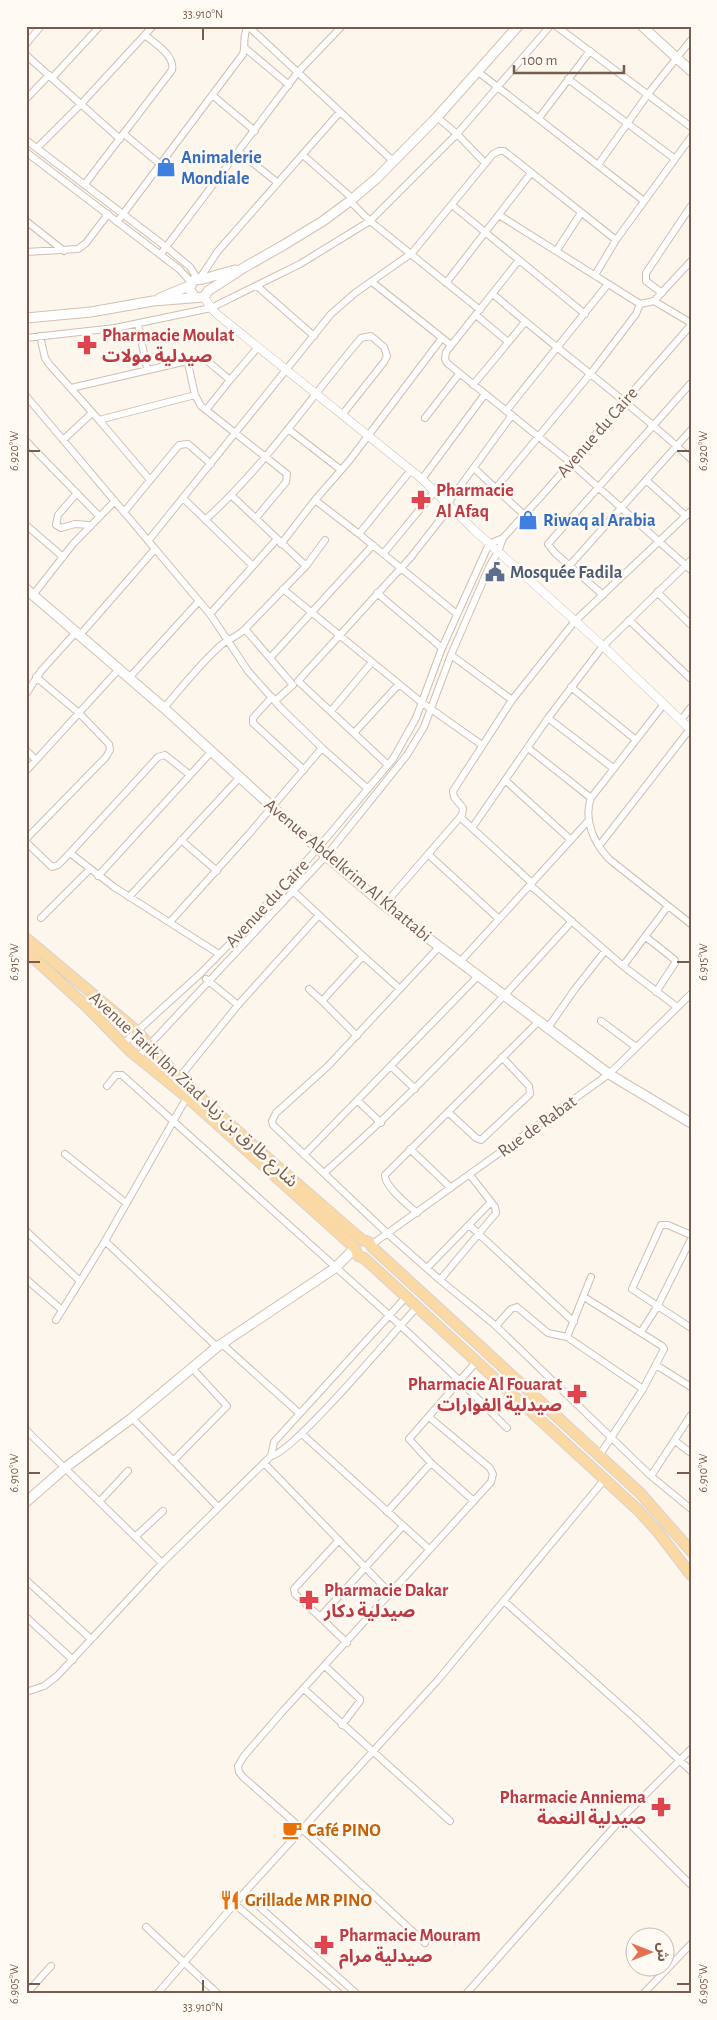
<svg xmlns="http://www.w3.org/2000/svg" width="717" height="2020" viewBox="0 0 717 2020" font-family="'Alegreya Sans','Noto Sans Arabic',sans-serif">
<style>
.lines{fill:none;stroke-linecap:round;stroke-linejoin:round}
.minor-casing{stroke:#d1beb0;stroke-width:8}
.tertiary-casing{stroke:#d1beb0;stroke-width:9}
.secondary-casing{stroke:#d6c0b0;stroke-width:11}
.primary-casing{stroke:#dad1cd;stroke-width:12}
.minor{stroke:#fff;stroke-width:6}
.tertiary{stroke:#fff;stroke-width:8}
.secondary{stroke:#fff;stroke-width:9}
.primary{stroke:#fbd9a5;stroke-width:10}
.ticks{fill:none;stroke:#7a5c4d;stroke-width:2}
.labels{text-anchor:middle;stroke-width:5;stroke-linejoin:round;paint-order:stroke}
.shop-label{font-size:18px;font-weight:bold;fill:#366cbe;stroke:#fffaf3;text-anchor:start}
.health-label{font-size:18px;font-weight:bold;fill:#be3a42;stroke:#fffaf3;text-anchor:start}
.street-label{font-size:18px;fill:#7a5c4d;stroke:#fffaf3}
.service-label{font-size:18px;font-weight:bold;fill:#4e5e75;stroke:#fffaf3;text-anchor:start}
.food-label{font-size:18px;font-weight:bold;fill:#c56008;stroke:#fffaf3;text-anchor:start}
.neatline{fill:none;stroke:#7a5c4d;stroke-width:2}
.ticks-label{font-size:12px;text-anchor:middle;fill:#7a5c4d}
</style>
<rect width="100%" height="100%" fill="#fdf6ec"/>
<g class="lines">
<defs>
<path id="minor" d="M 248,26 L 394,162
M 556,26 L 691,127
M 26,44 L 41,26
M 245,48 L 289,85
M 26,55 L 120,139
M 477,71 L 644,201
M 52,78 L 100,26
M 568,79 L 675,159
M 212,95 L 255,131
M 26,99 L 49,75
M 437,117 L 457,134 L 485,163
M 539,118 L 590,51
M 124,134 L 161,165
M 26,140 L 166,247 L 190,267 L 197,278
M 37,148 L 81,104 L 153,26
M 26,152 L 179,269 L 191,282
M 239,152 L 278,183
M 303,155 L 353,199
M 598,165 L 648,94 L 691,40
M 85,184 L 172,70 C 175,55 155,44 145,35
M 350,201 L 370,221 L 480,310
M 452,205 L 585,314
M 499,215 L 640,304
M 26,221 L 64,251
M 117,222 L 243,54 C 246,44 242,36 248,26
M 557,250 L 581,213
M 26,252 L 78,249 L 86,243 L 108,214
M 160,255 L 298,72 L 342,26
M 519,260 L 446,352 L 445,359 L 447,363 L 571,463 L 691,570
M 595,275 L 616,240 L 691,137
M 200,278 L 218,251 L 339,113
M 372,282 L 451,345
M 446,283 L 531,173
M 257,286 L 314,336
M 662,293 L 646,281 L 646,273 L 691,206
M 493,294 C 558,351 628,400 691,459
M 654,301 L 691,323
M 476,315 L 508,342
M 138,324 L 147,369
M 40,336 L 45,358 L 49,364 L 99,420 L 195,395 L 187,359
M 26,338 L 115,328 L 211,308 L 300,264 L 370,221 L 457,134 L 550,26
M 473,385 L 525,322
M 71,388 L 200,358 L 205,359 L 230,380 L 258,347
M 195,395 L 201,406 L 287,474 L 286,482 L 256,518
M 26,396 L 210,614 L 248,671 L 281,708 L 322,748 L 249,834 L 170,922
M 206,410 L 230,380
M 506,411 L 608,284
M 425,418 L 459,374
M 99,420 L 150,480
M 288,429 L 341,470
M 63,440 L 92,413
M 26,441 L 99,516
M 474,468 L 523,514
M 411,470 L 359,534 L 457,614
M 422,479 L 485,394
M 646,480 L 686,516
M 496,488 L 591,373 L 636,314 L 640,304 L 654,301 L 691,261
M 77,493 L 58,515 L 56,525 L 61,528 L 75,524 L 89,525
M 184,499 L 253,566 L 210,614
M 315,500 L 349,461 L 442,338
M 448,503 L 512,415
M 124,512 L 179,445 L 188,444 L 211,464
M 205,520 C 265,466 309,399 361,338 L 371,336 L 384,347 L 387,356 L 384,362 L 342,415
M 26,525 L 63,557
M 148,541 L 331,314 L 355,293 L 412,253 L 493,154 L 499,151 L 504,151 L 616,240
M 281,544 L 315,500 L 359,534
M 383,554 L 435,491
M 570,565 L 691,430
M 253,566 L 277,539
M 306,566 L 325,540
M 283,589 L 421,702 L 482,745
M 657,592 L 691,625
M 377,593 L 442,648
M 33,595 L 73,544 L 115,501
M 603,595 L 555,553 L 548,544 L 691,383
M 629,620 L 691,679
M 245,629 L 293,685 L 275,701
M 80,635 L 155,549
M 451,655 L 512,700
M 270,658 L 373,545
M 129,678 L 199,601
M 571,687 L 636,740
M 26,694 L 41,671 L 76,632
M 272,697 L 253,718 L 253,723 L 304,770
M 664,704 L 591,798 C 583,820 594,843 609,859 L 691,924
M 164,708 C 182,687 199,665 220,646 C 228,639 237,637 245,629 L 306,566 L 232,496
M 331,711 L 372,662
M 548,718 L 613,768
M 681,720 L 691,707
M 354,733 L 399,684
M 322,748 L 368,789
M 528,748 L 591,798
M 26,750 L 36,760
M 388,765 L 298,681 L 411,557 L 451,506
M 26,771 L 119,669
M 190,775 L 165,755 L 158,757 L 70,853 L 114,887 L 219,954
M 505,780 L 571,840
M 460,817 L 532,883
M 472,828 L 548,718 L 603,646 L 691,560
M 26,839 L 106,757 L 110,750 L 109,744 L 79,713 L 36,677
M 181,840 L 217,871
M 26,842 L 52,867 L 58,865 L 70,853
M 599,846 L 690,729
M 429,855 L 499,919
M 98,876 L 212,751
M 530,885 L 623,966 L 677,1007
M 293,891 L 363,956
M 129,897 L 240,777
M 384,905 L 462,815 L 463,808 L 454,797 L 453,791 L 512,700 L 575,621 L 691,511
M 41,918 L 90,869
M 646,937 L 675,960 L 675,963 L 656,992
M 439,947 L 328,1066 L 276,1113 L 272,1121 L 273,1125 L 388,1234 L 440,1280 L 496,1326 L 651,1476 L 691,1509
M 460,962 L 588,821
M 623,966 L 668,906
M 206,979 L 238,1005
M 309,989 L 322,1001
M 601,1021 L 636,1047
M 547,1029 L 575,989 L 605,951
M 357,1036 L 322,1001 L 363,956 L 400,989
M 123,1044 L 200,974 L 247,926 L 318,848 L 393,759 L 416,718 L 442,648 L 489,544 L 503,538 L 545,492 L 691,325
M 138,1057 L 326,856 L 407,755 L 424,727 L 451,655 L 490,565 L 498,552 L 503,538
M 391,1066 L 415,1089
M 179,1078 L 238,1005 L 319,915
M 107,1086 L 116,1075 L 122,1075 L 400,1325 L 460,1381 L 507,1428
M 187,1097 L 105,1241 L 217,1347
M 358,1101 L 381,1123
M 448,1112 L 476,1138 L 481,1140 L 530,1094 L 529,1086 L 502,1057
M 410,1149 L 451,1188
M 65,1154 L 126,1203
M 304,1155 L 478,976
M 324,1173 C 413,1095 493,1009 572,921
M 417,1213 C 408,1205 384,1186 385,1175 L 538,1022
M 469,1225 L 574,1322
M 26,1231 L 80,1281
M 691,1235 L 668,1225 L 661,1225 L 632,1289 L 691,1328
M 371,1245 L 609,1074 L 691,994
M 427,1268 L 491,1202
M 591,1277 L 567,1337 L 643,1389
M 26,1279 L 62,1310
M 440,1280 L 496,1213 L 495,1207 L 470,1175
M 584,1297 L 662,1346 L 664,1349 L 643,1389 L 599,1456
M 56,1320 L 105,1241
M 496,1326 L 511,1309 L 517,1307 L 548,1333 L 567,1337
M 641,1332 L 657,1307 L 691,1239
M 221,1343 L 299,1413
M 656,1365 L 691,1387
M 132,1418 L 218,1507
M 26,1430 L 162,1563
M 302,1434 L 429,1549
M 675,1441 L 691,1453
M 271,1456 L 274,1442 L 406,1297
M 173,1461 L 227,1406 L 192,1368
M 264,1463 L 390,1593
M 651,1476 L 691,1415
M 100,1501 L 128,1471
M 474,1501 L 431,1463 L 409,1439 L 477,1361
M 387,1512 L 431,1463
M 135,1537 L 163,1511
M 26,1580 L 91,1639
M 504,1601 L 635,1718 L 691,1771
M 26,1617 L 73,1660
M 320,1617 L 295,1594 L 294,1589 L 339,1540
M 347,1643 L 320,1617 L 403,1526
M 325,1666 L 360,1699 L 360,1701 L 342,1725
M 304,1689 L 450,1821
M 26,1692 L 44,1686 L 57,1676 L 162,1563 L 271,1456 C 293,1453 395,1331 417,1307
M 623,1817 L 691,1885
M 236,1905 L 340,1994
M 146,1927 L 218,1994
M 425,1943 L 302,1829 L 243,1777 L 239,1772 L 238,1766 L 244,1756 L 283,1711 L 491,1482 L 493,1474 L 490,1468 L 429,1417
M 26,1994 L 51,1966
M 157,1994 L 244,1893
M 357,1994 L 244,1893 L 437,1681 L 605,1479
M 466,1994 L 623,1817 L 691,1749
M 643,1994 L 691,1944"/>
<path id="tertiary" d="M 204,297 L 211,308 L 218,315 L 422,479 L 473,529 L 603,646 L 691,730"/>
<path id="secondary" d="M 642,26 L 691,71
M 195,297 L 189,289 L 194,280 L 203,279 L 235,270
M 160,298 L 189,286
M 26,318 L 91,312 L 153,301 L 204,297 L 208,291 L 245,267 L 282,246 L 323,221 L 350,201 L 377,178 L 437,117 L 518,26
M 26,589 L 164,708 L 326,856 L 384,905 L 609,1074 L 691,1123
M 26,1502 L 66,1467 L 132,1418 L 217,1347 L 335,1268 L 354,1249"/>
<path id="primary" d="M 26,938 L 137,1031 L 179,1078 L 271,1161 L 362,1240 L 369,1242 L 372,1247 L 640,1493 L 691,1551
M 26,951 L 85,1005 L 130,1051 L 187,1097 L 355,1248
M 355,1248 L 358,1256 L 364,1258 L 638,1510 L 658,1532 L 691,1575"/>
</defs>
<!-- minor casing -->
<use href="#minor" class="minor-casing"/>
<!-- tertiary casing -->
<use href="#tertiary" class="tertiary-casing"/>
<!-- secondary casing -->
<use href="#secondary" class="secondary-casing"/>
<!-- primary casing -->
<use href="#primary" class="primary-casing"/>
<!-- minor -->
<use href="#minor" class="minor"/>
<!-- tertiary -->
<use href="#tertiary" class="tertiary"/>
<!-- secondary -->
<use href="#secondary" class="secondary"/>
<!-- primary -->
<use href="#primary" class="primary"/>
</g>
<!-- ticks -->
<path class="ticks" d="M 203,28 L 203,40M 28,451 L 40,451M 677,451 L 690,451M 28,962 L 40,962M 677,962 L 690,962M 28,1473 L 40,1473M 677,1473 L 690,1473M 203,1980 L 203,1992M 28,1984 L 40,1984M 677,1984 L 690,1984"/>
<!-- icons -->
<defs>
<symbol id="shop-bare" viewBox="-9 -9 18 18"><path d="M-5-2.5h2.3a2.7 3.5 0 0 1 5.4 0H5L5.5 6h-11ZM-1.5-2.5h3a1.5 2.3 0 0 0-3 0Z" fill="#3f7fe0" stroke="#fffaf3" stroke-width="2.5" paint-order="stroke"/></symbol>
<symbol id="pharmacy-bare" viewBox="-9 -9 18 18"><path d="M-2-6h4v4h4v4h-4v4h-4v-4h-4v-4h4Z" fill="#e0444e" stroke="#fffaf3" stroke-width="2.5" paint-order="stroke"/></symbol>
<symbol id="civic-bare" viewBox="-9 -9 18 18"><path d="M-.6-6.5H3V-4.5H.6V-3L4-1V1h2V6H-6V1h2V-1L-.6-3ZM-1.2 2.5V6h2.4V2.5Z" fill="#5c6f8a" stroke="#fffaf3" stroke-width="2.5" paint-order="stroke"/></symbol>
<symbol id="cafe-bare" viewBox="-9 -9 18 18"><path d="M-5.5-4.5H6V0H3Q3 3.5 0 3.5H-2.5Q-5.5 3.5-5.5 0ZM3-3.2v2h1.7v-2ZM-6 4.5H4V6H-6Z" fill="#e8710a" stroke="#fffaf3" stroke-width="2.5" paint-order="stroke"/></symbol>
<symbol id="restaurant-bare" viewBox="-9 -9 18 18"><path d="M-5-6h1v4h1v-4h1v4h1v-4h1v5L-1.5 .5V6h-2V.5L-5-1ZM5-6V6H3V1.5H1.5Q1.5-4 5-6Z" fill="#e8710a" stroke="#fffaf3" stroke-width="2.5" paint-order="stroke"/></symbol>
</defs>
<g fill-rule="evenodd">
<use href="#shop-bare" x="152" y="153" width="28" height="28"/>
<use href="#pharmacy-bare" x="73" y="331" width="28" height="28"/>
<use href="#pharmacy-bare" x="407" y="486" width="28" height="28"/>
<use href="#shop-bare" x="514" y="506" width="28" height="28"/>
<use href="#civic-bare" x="481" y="558" width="28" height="28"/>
<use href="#pharmacy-bare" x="563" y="1380" width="28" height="28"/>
<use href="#pharmacy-bare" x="295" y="1586" width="28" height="28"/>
<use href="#pharmacy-bare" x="647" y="1793" width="28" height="28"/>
<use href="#cafe-bare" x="278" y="1816" width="28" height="28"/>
<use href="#restaurant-bare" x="216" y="1886" width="28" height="28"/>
<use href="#pharmacy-bare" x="310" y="1931" width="28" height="28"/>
</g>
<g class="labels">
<!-- shop labels -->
<g class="shop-label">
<text x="181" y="163">Animalerie<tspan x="181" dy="21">Mondiale</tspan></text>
<text x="543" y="526">Riwaq al Arabia</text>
</g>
<!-- health labels -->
<g class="health-label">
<text x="102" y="341">Pharmacie Moulat<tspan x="102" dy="21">صيدلية مولات</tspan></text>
<text x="436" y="496">Pharmacie<tspan x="436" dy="21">Al Afaq</tspan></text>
<text x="562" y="1390" text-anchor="end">Pharmacie Al Fouarat<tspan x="562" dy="21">صيدلية الفوارات</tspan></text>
<text x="324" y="1596">Pharmacie Dakar<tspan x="324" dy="21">صيدلية دكار</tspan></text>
<text x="646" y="1803" text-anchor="end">Pharmacie Anniema<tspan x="646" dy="21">صيدلية النعمة</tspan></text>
<text x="339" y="1941">Pharmacie Mouram<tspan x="339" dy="21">صيدلية مرام</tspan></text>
</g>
<!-- street labels -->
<g class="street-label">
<text transform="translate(597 432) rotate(-49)" y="6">Avenue du Caire</text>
<text transform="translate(348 870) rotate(40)" y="6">Avenue Abdelkrim Al Khattabi</text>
<text transform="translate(267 903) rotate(-47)" y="6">Avenue du Caire</text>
<text transform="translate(194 1089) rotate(43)" y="6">Avenue Tarik Ibn Ziad شارع طارق بن زياد</text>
<text transform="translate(537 1126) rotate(-36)" y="6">Rue de Rabat</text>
</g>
<!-- service labels -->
<g class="service-label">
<text x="510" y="578">Mosquée Fadila</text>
</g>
<!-- food labels -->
<g class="food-label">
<text x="307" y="1836">Café PINO</text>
<text x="245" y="1906">Grillade MR PINO</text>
</g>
</g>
<!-- border -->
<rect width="717" height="2020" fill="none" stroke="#fffaf3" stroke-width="55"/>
<!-- north arrow -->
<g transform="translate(650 1952) rotate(90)"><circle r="24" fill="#fffaf3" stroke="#cabbb1"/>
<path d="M0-4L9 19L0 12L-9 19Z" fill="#e76f51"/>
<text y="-8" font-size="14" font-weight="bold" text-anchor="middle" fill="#7a5c4d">ش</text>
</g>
<!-- scale -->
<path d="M514 65v8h110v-8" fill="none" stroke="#7a5c4d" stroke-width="2.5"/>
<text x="522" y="65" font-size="15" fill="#7a5c4d" stroke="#fffaf3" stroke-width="4" paint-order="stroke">100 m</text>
<rect x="28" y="28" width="662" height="1964" class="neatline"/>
<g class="ticks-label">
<text x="203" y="18">33.910°N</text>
<text transform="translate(14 451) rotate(-90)" y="4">6.920°W</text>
<text transform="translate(703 451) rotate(-90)" y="4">6.920°W</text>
<text transform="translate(703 962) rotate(-90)" y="4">6.915°W</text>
<text transform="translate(14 962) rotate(-90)" y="4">6.915°W</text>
<text transform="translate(703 1473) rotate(-90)" y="4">6.910°W</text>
<text transform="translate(14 1473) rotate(-90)" y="4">6.910°W</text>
<text transform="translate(14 1984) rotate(-90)" y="4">6.905°W</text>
<text transform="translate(703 1984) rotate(-90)" y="4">6.905°W</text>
<text x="203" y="2011">33.910°N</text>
</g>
</svg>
